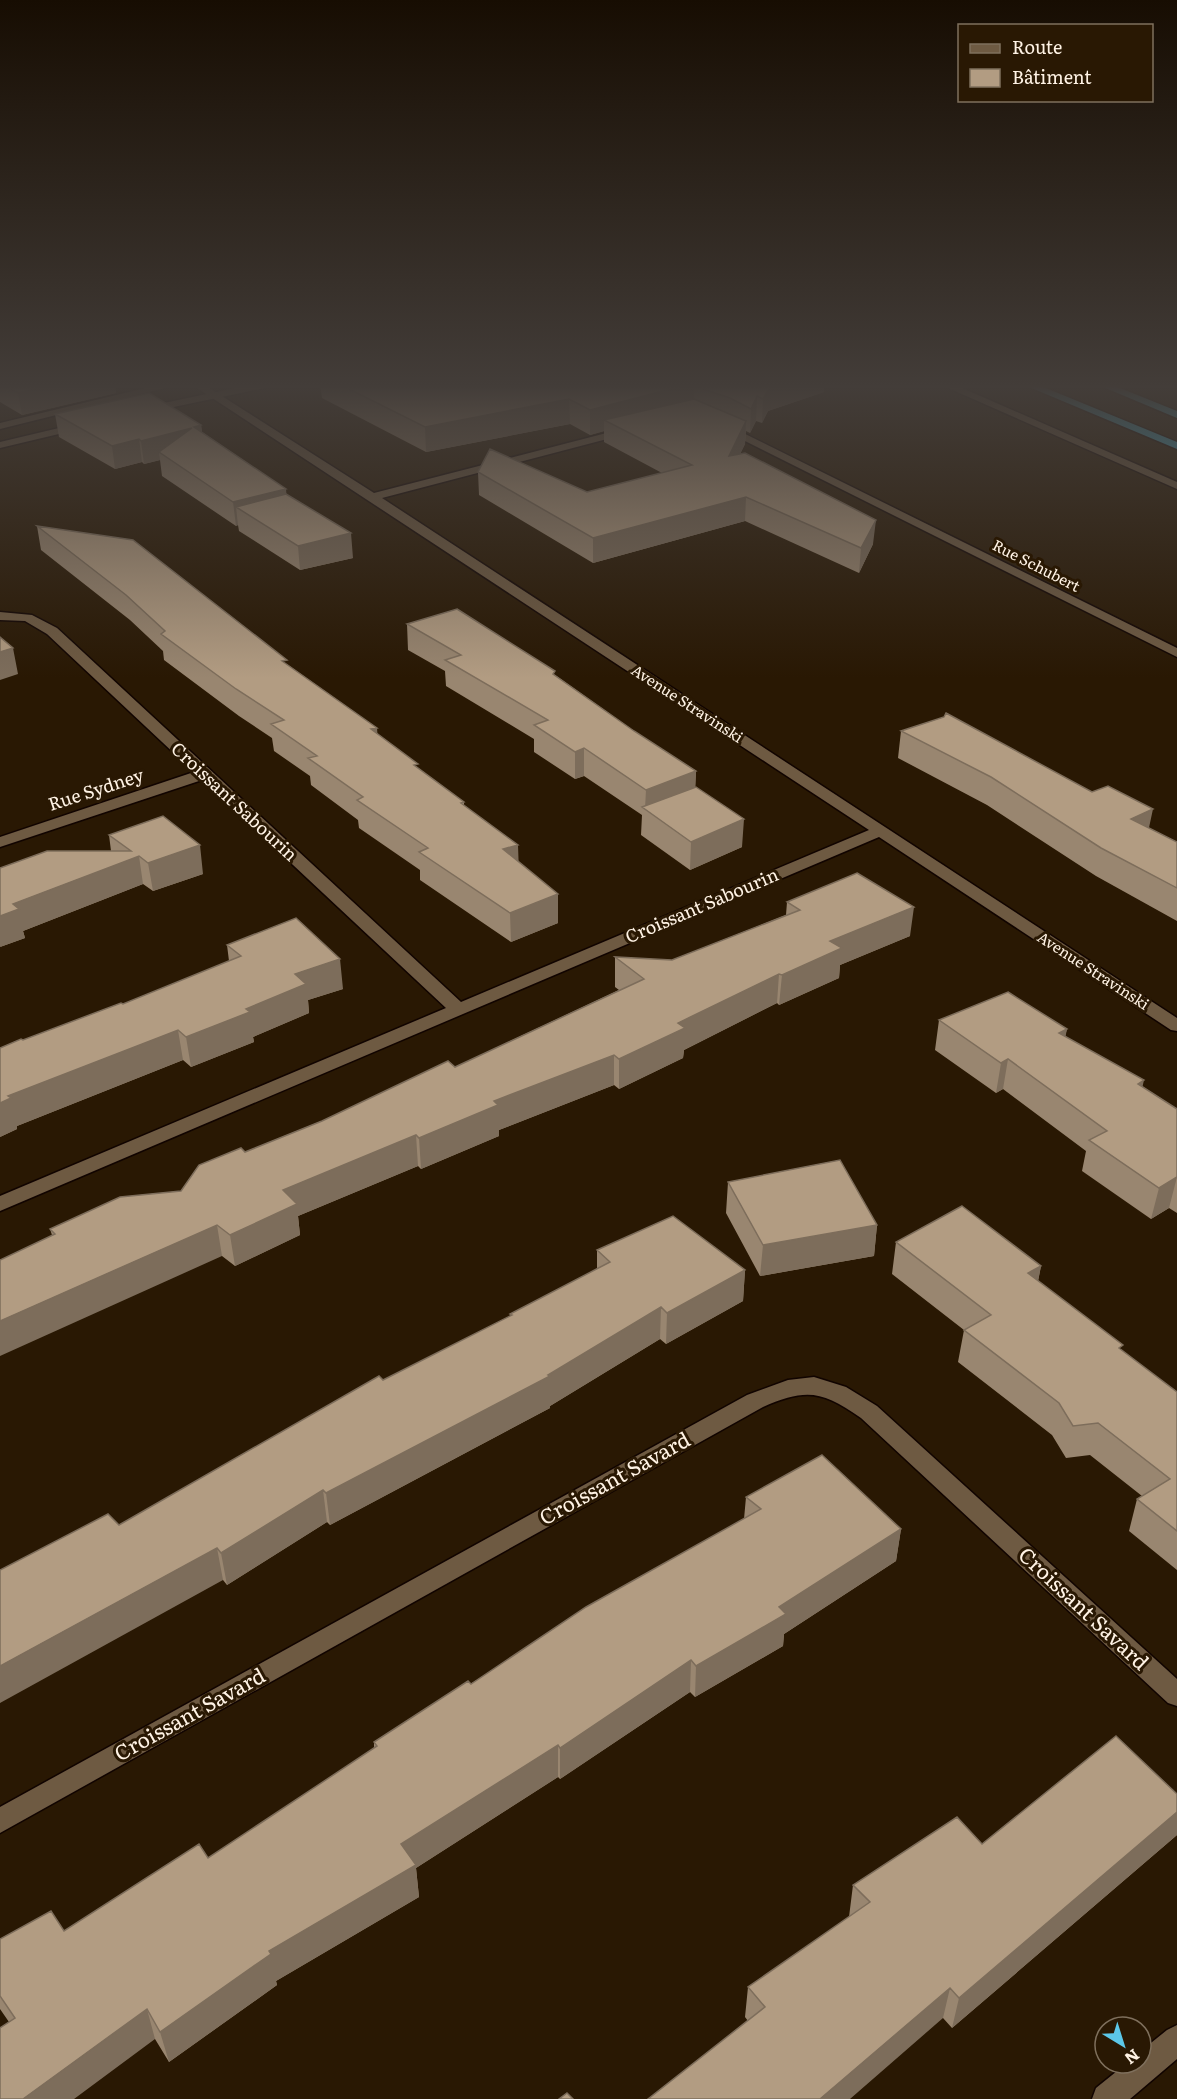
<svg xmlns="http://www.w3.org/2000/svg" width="1177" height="2099" viewBox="0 0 1177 2099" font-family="Literata,serif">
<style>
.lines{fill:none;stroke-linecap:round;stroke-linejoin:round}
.minor-casing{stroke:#110400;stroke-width:3}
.tertiary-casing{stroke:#110400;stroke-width:3}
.secondary-casing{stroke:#110400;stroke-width:3}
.motorway-casing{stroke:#110400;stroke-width:3}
.minor{fill:#6e5a42;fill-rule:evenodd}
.tertiary{fill:#6e5a42;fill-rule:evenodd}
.secondary{fill:#6e5a42;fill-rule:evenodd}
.motorway{fill:#40b6d9;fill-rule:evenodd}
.wall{fill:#998670}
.shaded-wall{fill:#7d6d5b}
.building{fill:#b29c82;stroke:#7d6d5b;stroke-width:1.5}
.labels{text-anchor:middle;stroke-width:6;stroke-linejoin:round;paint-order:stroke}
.far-street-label{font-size:15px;fill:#fff3e5;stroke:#291803}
.street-label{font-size:18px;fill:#fff3e5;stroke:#291803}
.near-street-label{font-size:21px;fill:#fff3e5;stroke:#291803}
</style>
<rect width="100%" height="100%" fill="#291803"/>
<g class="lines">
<defs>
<path id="minor" d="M 191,384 L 203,384 L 374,493 L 622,429 L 630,429 L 630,433 L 382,498 L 1177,1018 L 1177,1031 L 1171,1030 L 879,837 L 0,1211 L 0,1196 L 446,1008 L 202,780 L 0,847 L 0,837 L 194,772 L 47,634 L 25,621 L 0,620 L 0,612 L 32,615 L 57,628 L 461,1002 L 869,830 Z
M 725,424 L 1177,648 L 1177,657 L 721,429 L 720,427 Z
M 814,1377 L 846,1387 L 877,1406 L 1177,1679 L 1177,1706 L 1168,1703 L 861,1418 C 822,1391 807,1388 763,1407 L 0,1833 L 0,1807 L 747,1395 L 788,1380 Z
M 1177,2025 L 1177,2059 L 1130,2099 L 1092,2099 L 1096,2088 L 1127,2063 L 1141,2063 L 1141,2051 L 1167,2030 Z"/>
<path id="tertiary" d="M 162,384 L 181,384 L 0,429 L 0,423 Z
M 254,384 L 274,384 L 269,387 L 145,413 L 140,410 L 145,407 Z
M 80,423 L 84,424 L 84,428 L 0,448 L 0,442 Z"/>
<path id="secondary" d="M 939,384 L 953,384 L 1177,482 L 1177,489 Z"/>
<path id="motorway" d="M 1022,384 L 1036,384 L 1177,442 L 1177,449 Z
M 1096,384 L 1110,384 L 1177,411 L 1177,418 Z"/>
</defs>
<!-- minor casing -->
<use href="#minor" class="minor-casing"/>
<!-- tertiary casing -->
<use href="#tertiary" class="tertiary-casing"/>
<!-- secondary casing -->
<use href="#secondary" class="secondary-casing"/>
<!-- motorway casing -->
<use href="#motorway" class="motorway-casing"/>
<!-- minor -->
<use href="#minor" class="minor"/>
<!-- tertiary -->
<use href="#tertiary" class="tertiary"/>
<!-- secondary -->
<use href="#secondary" class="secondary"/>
<!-- motorway -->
<use href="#motorway" class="motorway"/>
</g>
<!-- wall -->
<path class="wall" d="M 0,384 L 115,384 L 116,393 L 22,415 L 0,402 Z
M 320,384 L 824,384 L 824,392 L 768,411 L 762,423 L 756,421 L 750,433 L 746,431 L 745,444 L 740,454 L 873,544 L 859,573 L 745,521 L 593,563 L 479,495 L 478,472 L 587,492 L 662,473 L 604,442 L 604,431 L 590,435 L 570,424 L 426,452 L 322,398 Z
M 55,414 L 201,425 L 202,432 L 286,489 L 286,495 L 353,558 L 300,570 L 239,531 L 238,525 L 236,526 L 162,476 L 160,460 L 144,464 L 142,462 L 115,469 L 59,437 Z
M 37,526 L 288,665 L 377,728 L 377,734 L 418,768 L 464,802 L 464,805 L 518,862 L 558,894 L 558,923 L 511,942 L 420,880 L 420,870 L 359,828 L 358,820 L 311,785 L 310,776 L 274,751 L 272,738 L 239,716 L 164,660 L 163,651 L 130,620 L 41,550 Z
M 407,624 L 555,675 L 634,731 L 696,771 L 695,788 L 742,847 L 690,870 L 641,835 L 642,815 L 584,776 L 575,779 L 534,752 L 534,739 L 446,686 L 445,671 L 408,650 Z
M 901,731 L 1149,828 L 1177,842 L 1177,921 L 1096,876 L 987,805 L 898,758 Z
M 109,835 L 203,874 L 153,891 L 143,884 L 23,931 L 25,938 L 0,947 L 111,851 Z
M 787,902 L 910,936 L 840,965 L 839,978 L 779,1005 L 777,1003 L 684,1050 L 683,1058 L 619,1089 L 614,1085 L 499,1130 L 499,1136 L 421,1169 L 418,1166 L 298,1216 L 300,1235 L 235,1266 L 222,1256 L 52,1235 L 50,1229 L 181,1191 L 245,1152 L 455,1067 L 619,990 L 615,987 L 615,957 L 672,960 L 786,915 Z
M 227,945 L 343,989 L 308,1000 L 309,1013 L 253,1037 L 254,1042 L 191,1067 L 183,1060 L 17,1126 L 17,1129 L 0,1137 L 23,1040 L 123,1004 L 229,961 Z
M 939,1020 L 1067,1029 L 1065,1036 L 1177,1109 L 1177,1213 L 1169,1208 L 1151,1219 L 1082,1171 L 1086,1151 L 1003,1089 L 996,1093 L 935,1050 Z
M 728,1182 L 877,1225 L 874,1256 L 760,1276 L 726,1213 Z
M 896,1242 L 1041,1266 L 1038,1281 L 1122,1351 L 1177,1392 L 1177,1570 L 1129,1531 L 1137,1499 L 1142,1496 L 1090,1455 L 1066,1458 L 1052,1435 L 958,1362 L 964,1330 L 892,1274 Z
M 597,1250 L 745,1270 L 743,1301 L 666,1344 L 660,1339 L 550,1406 L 550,1408 L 330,1525 L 327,1522 L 227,1585 L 223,1580 L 119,1525 L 383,1380 L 511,1316 L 510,1314 L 597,1269 Z
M 746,1497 L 901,1529 L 896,1561 L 784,1634 L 783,1646 L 695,1697 L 690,1692 L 560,1779 L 558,1777 L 416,1868 L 419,1897 L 276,1981 L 277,1985 L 169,2062 L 155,2039 L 9,2022 L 0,2009 L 0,1939 L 64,1931 L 208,1858 L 374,1748 L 374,1742 L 744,1519 Z
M 1177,1794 L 1177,1835 L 952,2028 L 943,2018 L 748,2021 L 745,2017 L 748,1987 L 849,1917 L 853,1885 L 982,1844 Z"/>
<!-- shaded-wall -->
<path class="shaded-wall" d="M 57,384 L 115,384 L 116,393 L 22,415 L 18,393 Z
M 778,384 L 824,384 L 824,392 L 768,411 L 762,423 L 763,399 L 770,387 Z
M 694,386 L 694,411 L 604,420 L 604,431 L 590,435 L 590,410 L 663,391 Z
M 757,396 L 756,421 L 750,433 L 751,409 Z
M 569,399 L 570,424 L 426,452 L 425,427 Z
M 746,421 L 745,444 L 728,479 L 729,456 Z
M 201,425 L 204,447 L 194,427 Z
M 192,428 L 159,452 L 160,460 L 144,464 L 141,441 Z
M 139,439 L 142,462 L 115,469 L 112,446 Z
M 286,489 L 288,513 L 236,507 L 238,525 L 236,526 L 233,502 Z
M 746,497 L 745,521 L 593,563 L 593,538 Z
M 876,520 L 873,544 L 859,573 L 861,548 Z
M 351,533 L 353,558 L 300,570 L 298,546 Z
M 13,648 L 18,674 L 0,680 L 0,652 Z
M 377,728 L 379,755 L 371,729 Z
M 584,748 L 584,776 L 575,779 L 575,752 Z
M 696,771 L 695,798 L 645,809 L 646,790 Z
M 1153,809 L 1147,837 L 1131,819 Z
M 744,819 L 742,847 L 690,870 L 691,842 Z
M 200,845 L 203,874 L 153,891 L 148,863 Z
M 518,845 L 519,873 L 503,849 Z
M 139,856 L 143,884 L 23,931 L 25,938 L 0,947 L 0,916 L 13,904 Z
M 558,894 L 558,923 L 511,942 L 510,913 Z
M 914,907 L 910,936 L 840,965 L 839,978 L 779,1005 L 782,975 L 830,941 Z
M 340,959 L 343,989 L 308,1000 L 309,1013 L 253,1037 L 254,1042 L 191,1067 L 186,1037 L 295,974 Z
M 779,974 L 777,1003 L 684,1050 L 683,1058 L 619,1089 L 619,1059 L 678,1023 Z
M 1067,1029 L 1061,1059 L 1059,1033 Z
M 178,1030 L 183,1060 L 17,1126 L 17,1129 L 0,1137 L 0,1103 L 8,1096 Z
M 614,1055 L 614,1085 L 499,1130 L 499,1136 L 421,1169 L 419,1138 L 494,1101 Z
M 1008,1059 L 1003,1089 L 996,1093 L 1001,1063 Z
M 1144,1080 L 1137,1111 L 1138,1084 Z
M 416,1135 L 418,1166 L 298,1216 L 300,1235 L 235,1266 L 230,1235 L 283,1190 Z
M 1177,1177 L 1169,1208 L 1151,1219 L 1159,1188 Z
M 217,1225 L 222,1256 L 0,1356 L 0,1321 Z
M 877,1225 L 874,1256 L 760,1276 L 763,1245 Z
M 1041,1266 L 1035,1297 L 1028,1273 Z
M 745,1270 L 743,1301 L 666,1344 L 667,1313 Z
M 661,1307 L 660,1339 L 550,1406 L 550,1408 L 330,1525 L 326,1493 L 548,1375 Z
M 323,1490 L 327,1522 L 227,1585 L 221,1553 Z
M 901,1529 L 896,1561 L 784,1634 L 783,1646 L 695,1697 L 696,1666 L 779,1607 Z
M 217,1548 L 223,1580 L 0,1703 L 0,1666 Z
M 691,1660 L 690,1692 L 560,1779 L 560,1748 Z
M 558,1745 L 558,1777 L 416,1868 L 419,1897 L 276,1981 L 277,1985 L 169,2062 L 160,2032 L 269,1951 L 401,1844 Z
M 1177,1812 L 1177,1835 L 952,2028 L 959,1998 Z
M 950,1988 L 943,2018 L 850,2099 L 820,2099 Z
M 147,2009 L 155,2039 L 74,2099 L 23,2099 Z"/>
<!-- building -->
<path class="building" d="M 2,384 L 57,384 L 18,393 Z
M 339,384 L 778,384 L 770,387 L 763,399 L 757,396 L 751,409 L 730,398 L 694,386 L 663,391 L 590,410 L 569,399 L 425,427 Z
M 149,393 L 201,425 L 194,427 L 286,489 L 233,502 L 159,452 L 192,428 L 141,441 L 139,439 L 112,446 L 55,414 Z
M 694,399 L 746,421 L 729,456 L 745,453 L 876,520 L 861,548 L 746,497 L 593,538 L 478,472 L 490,449 L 587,492 L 692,465 L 604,420 Z
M 286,494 L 351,533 L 298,546 L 236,507 Z
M 37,526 L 133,540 L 287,660 L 282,661 L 377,728 L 371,729 L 418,764 L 414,765 L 464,802 L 461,803 L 518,845 L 503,849 L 558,894 L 510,913 L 419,852 L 428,848 L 357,800 L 363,797 L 308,758 L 317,756 L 271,724 L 284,720 L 236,689 L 161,634 L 165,631 L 126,595 Z
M 457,609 L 555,671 L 553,674 L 634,731 L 696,771 L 646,790 L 584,748 L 575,752 L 534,725 L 548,720 L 445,660 L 461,655 L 407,624 Z
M 0,637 L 13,648 L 0,652 Z
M 946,713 L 1092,792 L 1108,786 L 1153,809 L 1131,819 L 1177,842 L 1177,888 L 1101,848 L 991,777 L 901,731 L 944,717 Z
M 696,787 L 744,819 L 691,842 L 642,807 Z
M 163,816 L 200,845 L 148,863 L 139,856 L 13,904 L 19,909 L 0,916 L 0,868 L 47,851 L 131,851 L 109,835 Z
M 857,873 L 914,907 L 830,941 L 842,948 L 782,975 L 779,974 L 678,1023 L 685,1028 L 619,1059 L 614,1055 L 494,1101 L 498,1105 L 419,1138 L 416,1135 L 283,1190 L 297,1204 L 230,1235 L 217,1225 L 0,1321 L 0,1260 L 55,1234 L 50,1229 L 120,1197 L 181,1191 L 199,1165 L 241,1148 L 245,1152 L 322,1121 L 448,1061 L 455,1067 L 644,979 L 615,957 L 672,960 L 800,910 L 787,902 Z
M 296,918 L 340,959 L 295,974 L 306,984 L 246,1009 L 250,1012 L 186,1037 L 178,1030 L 8,1096 L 11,1098 L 0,1103 L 0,1048 L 21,1039 L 23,1040 L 121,1003 L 123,1004 L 241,956 L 227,945 Z
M 1008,992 L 1067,1029 L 1059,1033 L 1144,1080 L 1138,1084 L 1177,1109 L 1177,1177 L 1159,1188 L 1089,1140 L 1107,1131 L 1008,1059 L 1001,1063 L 939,1020 Z
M 840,1160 L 877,1225 L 763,1245 L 728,1182 Z
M 962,1206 L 1041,1266 L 1028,1273 L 1123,1345 L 1119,1348 L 1177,1392 L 1177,1531 L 1137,1499 L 1170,1479 L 1098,1423 L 1073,1426 L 1059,1403 L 964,1330 L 991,1315 L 896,1242 Z
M 673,1216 L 745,1270 L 667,1313 L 661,1307 L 548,1375 L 550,1376 L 326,1493 L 323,1490 L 221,1553 L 217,1548 L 0,1666 L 0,1570 L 108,1514 L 119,1525 L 379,1376 L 383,1380 L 512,1315 L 510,1314 L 610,1262 L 597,1250 Z
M 822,1455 L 901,1529 L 779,1607 L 786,1614 L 696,1666 L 691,1660 L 560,1748 L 558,1745 L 401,1844 L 416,1865 L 269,1951 L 271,1954 L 160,2032 L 147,2009 L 23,2099 L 0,2099 L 0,2028 L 15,2018 L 0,1996 L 0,1939 L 51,1911 L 64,1931 L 199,1844 L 208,1858 L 377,1746 L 374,1742 L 468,1681 L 471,1684 L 586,1607 L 761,1509 L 746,1497 Z
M 1116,1736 L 1177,1794 L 1177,1812 L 959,1998 L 950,1988 L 820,2099 L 648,2099 L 765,2007 L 748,1987 L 870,1902 L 853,1885 L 957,1817 L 982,1844 Z
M 567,2093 L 573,2099 L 559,2099 Z"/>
<!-- sky -->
<linearGradient id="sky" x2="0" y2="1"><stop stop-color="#170d02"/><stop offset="0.57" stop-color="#433d39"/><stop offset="1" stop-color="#433d39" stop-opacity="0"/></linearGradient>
<rect width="1177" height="678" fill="url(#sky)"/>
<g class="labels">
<!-- far-street labels -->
<g class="far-street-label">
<text transform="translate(1036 566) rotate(27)" y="5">Rue Schubert</text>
<text transform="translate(687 704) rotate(33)" y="5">Avenue Stravinski</text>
<text transform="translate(1093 971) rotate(33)" y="5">Avenue Stravinski</text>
</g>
<!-- street labels -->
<g class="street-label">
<text transform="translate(96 790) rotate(-18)" y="6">Rue Sydney</text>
<text transform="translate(234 802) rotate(43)" y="6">Croissant Sabourin</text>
<text transform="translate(702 906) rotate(-23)" y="6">Croissant Sabourin</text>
</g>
<!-- near-street labels -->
<g class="near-street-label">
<text transform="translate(615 1479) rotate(-29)" y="7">Croissant Savard</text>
<text transform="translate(1083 1609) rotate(43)" y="7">Croissant Savard</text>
<text transform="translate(190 1715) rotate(-29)" y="7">Croissant Savard</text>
</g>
</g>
<!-- legend -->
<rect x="958" y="24" width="195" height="78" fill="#291803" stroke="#7f705d" stroke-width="1.5"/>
<rect x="970" y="44" width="30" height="9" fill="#6e5a42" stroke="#7f705d" stroke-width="1.5"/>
<text x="1012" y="54" font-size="18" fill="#fff3e5">Route</text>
<rect x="970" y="69" width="30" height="18" fill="#b29c82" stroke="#7f705d" stroke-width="1.5"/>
<text x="1012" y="84" font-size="18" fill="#fff3e5">Bâtiment</text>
<!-- north arrow -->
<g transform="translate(1123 2045) rotate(142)"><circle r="28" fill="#291803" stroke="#7f705d" stroke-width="1.5"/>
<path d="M0-4.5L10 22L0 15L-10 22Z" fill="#5cc7e8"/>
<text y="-9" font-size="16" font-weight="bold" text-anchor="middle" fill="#fff3e5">N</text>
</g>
</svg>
